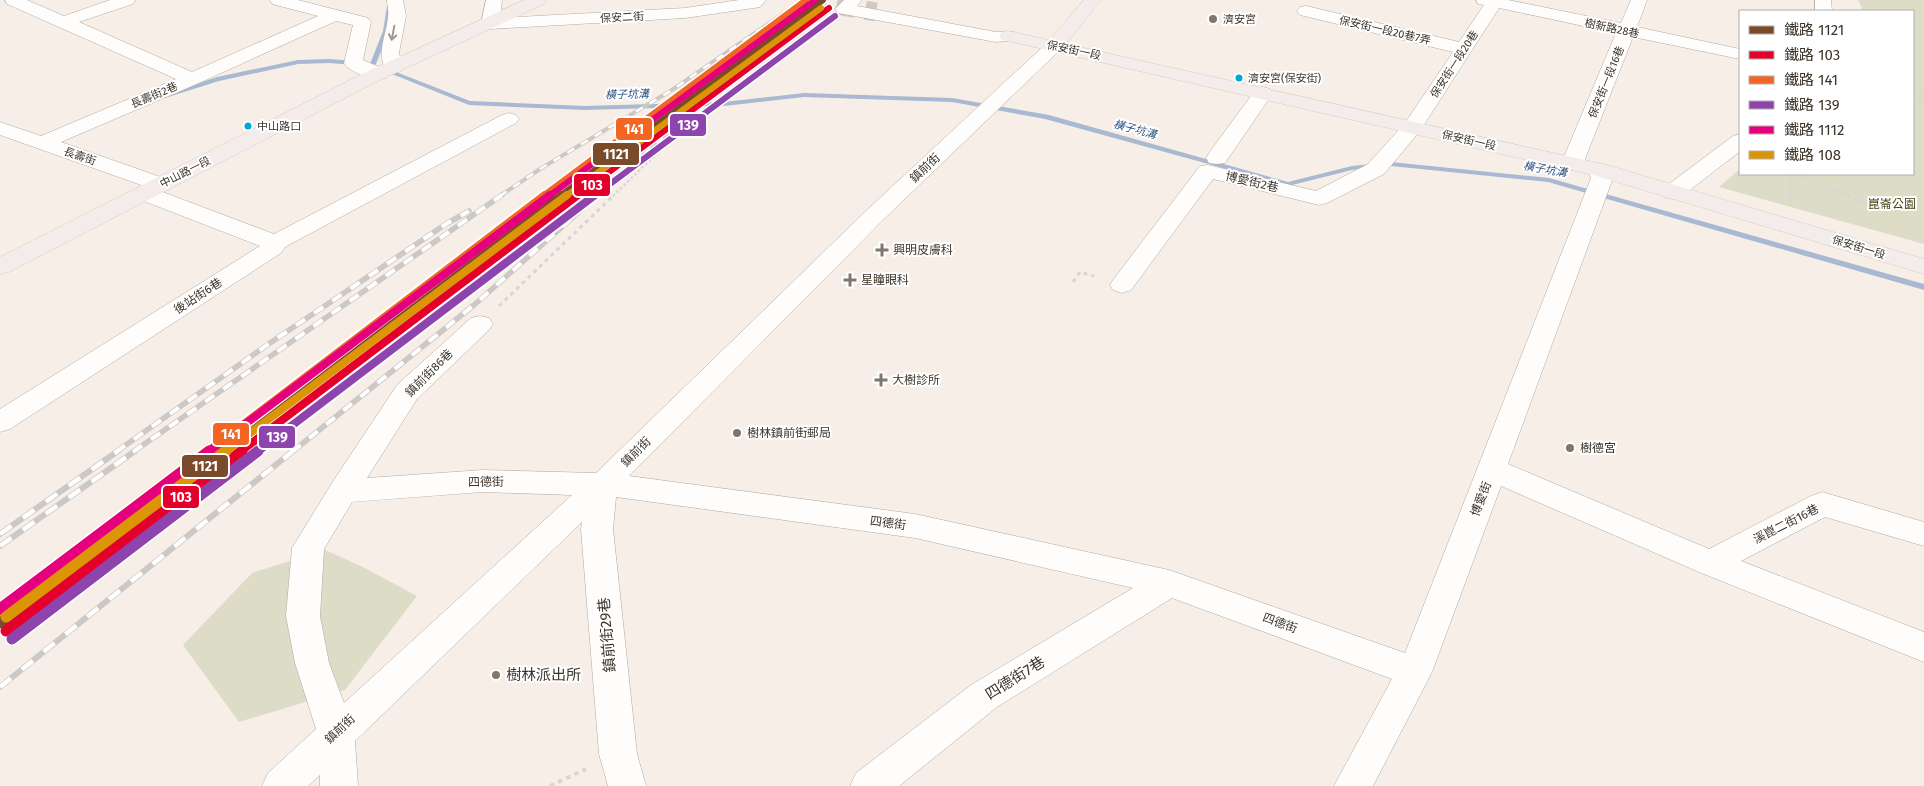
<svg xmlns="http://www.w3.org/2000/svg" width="1924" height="786" viewBox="0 0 1924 786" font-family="'Fira Sans','Noto Sans TC',sans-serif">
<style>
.green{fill:#dcdcc7}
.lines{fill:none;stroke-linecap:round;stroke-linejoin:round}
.stream{fill:#a8b9d1;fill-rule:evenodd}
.major-tunnel{stroke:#d2cac1;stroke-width:19;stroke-dasharray:19 10;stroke-linecap:butt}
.minor-casing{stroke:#b1a9a1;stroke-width:1}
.major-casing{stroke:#d1cdc8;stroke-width:1}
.path-far2{stroke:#d8d5d2;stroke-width:2.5;stroke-dasharray:2.5 2.5;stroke-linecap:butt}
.path-far1{stroke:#d8d5d2;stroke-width:3;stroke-dasharray:4 4;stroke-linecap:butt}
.path{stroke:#d8d5d2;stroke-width:4;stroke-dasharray:4.5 4.5;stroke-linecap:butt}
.minor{fill:#fefdfb;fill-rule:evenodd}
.major{fill:#f4ecea;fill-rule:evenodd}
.rail-far2-casing{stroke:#cbc8c6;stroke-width:4}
.rail-far1-casing{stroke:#cbc8c6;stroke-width:5.5}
.rail-casing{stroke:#cbc8c6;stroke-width:6}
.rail-far2{stroke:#fff;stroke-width:2.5;stroke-dasharray:8;stroke-linecap:butt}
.rail-far1{stroke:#fff;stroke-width:4;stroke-dasharray:11;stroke-linecap:butt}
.rail{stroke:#fff;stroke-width:4.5;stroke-dasharray:14;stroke-linecap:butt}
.rail-1-far2-casing{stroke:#fff;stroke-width:9}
.rail-1-far1-casing{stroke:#fff;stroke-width:12}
.rail-1-casing{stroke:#fff;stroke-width:14}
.rail-2-far2-casing{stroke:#fff;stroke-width:9}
.rail-2-far1-casing{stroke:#fff;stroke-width:12}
.rail-2-casing{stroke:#fff;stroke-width:14}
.rail-3-far2-casing{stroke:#fff;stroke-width:9}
.rail-3-far1-casing{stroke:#fff;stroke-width:12}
.rail-3-casing{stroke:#fff;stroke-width:14}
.rail-4-far2-casing{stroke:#fff;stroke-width:9}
.rail-4-far1-casing{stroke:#fff;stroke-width:12}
.rail-4-casing{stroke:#fff;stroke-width:14}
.rail-5-far2-casing{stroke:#fff;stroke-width:9}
.rail-5-far1-casing{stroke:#fff;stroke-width:12}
.rail-5-casing{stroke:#fff;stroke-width:14}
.rail-6-far2-casing{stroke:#fff;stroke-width:9}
.rail-6-far1-casing{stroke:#fff;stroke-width:12}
.rail-6-casing{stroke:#fff;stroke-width:14}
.rail-1-far2{stroke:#7a4b2a;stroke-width:6}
.rail-1-far1{stroke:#7a4b2a;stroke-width:8}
.rail-1{stroke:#7a4b2a;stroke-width:11}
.rail-2-far2{stroke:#e4002b;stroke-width:6}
.rail-2-far1{stroke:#e4002b;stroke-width:8}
.rail-2{stroke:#e4002b;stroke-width:11}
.rail-3-far2{stroke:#f26522;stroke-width:6}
.rail-3-far1{stroke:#f26522;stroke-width:8}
.rail-3{stroke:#f26522;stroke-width:11}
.rail-4-far2{stroke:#8e44ad;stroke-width:6}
.rail-4-far1{stroke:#8e44ad;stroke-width:8}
.rail-4{stroke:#8e44ad;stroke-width:11}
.rail-5-far2{stroke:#e5007d;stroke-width:6}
.rail-5-far1{stroke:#e5007d;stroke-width:8}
.rail-5{stroke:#e5007d;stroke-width:11}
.rail-6-far2{stroke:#db9506;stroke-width:6}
.rail-6-far1{stroke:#db9506;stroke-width:8}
.rail-6{stroke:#db9506;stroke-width:11}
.oneway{stroke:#9e9992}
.poi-dot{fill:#7f766c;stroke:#fff;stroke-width:2}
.bus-dot{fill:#00a9ce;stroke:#fff;stroke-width:2}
.labels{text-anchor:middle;stroke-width:4;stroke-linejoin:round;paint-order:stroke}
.far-street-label{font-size:11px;fill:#3e352a;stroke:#fff}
.far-poi-label{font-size:11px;fill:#3e352a;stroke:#fff;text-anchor:start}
.bus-label{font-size:11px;fill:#3e352a;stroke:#fff;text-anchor:start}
.far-water-label{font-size:11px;font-style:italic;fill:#2c5384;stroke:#fff}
.street-label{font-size:12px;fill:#3e352a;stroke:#fff}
.park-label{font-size:12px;fill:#404611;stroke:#fff}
.poi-label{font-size:12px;fill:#3e352a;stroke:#fff;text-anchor:start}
.near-street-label{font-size:15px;fill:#3e352a;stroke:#fff}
.near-poi-label{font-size:15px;fill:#3e352a;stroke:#fff;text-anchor:start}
.line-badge{stroke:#fff;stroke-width:2}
.badge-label{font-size:14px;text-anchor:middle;font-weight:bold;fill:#fff}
</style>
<rect width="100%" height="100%" fill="#f7efe7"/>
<!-- green -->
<path class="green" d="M 1858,0 L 1924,0 L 1924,244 L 1719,187 L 1740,169 L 1740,174 L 1913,174 L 1913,11 L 1861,11 L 1862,8 Z
M 325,550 L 363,567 L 417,596 L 345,690 L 239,722 L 183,645 L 252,573 Z"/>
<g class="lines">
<!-- stream -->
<path class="stream" d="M 388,0 L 394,0 L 389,31 L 376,64 L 373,66 L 370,64 L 383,31 Z
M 329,59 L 356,61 L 359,63 L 356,65 L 329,63 L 298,64 L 219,81 L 165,98 L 161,96 L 217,77 L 298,60 Z
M 382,68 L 386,68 L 470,101 L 585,106 L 724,102 L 804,93 L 952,98 L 1049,115 L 1288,182 L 1352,166 L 1391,162 L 1549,178 L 1924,284 L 1924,290 L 1548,182 L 1391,166 L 1352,170 L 1288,186 L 1045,119 L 952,102 L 804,97 L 724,106 L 585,110 L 469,105 L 382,70 Z"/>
<!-- major-tunnel -->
<path class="major-tunnel" d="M 808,0 L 876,12"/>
<defs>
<path id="minor" d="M 5,0 L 27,0 L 64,16 L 110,0 L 135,0 L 133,4 L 79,22 L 192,72 L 318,16 L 272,4 L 270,0 L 298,0 L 368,18 L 371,22 L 363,60 L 386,70 L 388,74 L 386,78 C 374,81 350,73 344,63 L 353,25 L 336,21 L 199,83 L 61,142 L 169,180 L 172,185 L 169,190 L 160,191 L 274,234 L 502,115 L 509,113 L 516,115 L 519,119 L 516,123 L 285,247 L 281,253 L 10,429 L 0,432 L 0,409 L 260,246 L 136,198 L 133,193 L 136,188 L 144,186 L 0,135 L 0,122 L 41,136 L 176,79 L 7,4 Z
M 387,0 L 403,0 L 406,16 L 399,53 L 403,67 L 401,71 L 394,73 L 387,71 C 375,53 387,35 388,16 C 389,11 387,5 387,0 Z
M 486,0 L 502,0 L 500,18 L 685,8 L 739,0 L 766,0 L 760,7 L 754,8 L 685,18 L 490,29 L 484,28 L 481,24 Z
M 844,0 L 862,0 L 857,6 L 996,32 L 1014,32 L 1017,36 L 1014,40 L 996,42 L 838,13 L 835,9 Z
M 1476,0 L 1508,0 L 1621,23 L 1631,0 L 1647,0 L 1637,27 L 1740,49 L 1740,59 L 1633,37 L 1583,164 L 1580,169 L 1572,170 L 1564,169 L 1561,164 L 1616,33 L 1499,8 L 1420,131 L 1384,174 L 1327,203 L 1319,205 L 1213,179 L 1131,290 L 1122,293 L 1113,290 L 1110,285 L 1113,280 L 1200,166 L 1208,165 L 1316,191 L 1368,164 L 1405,123 L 1453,52 L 1300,15 L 1297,11 L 1300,7 L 1306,6 L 1459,42 L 1484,5 L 1478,4 Z
M 1815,0 L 1831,0 L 1832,11 L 1815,11 Z
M 1054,41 L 1060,42 L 1063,46 L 1060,50 L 884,219 L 629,476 L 915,514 L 1169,570 L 1405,653 L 1591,178 L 1588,170 L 1591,165 L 1599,164 L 1607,165 L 1613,178 L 1508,464 L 1709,549 L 1811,496 L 1822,492 L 1924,522 L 1924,546 L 1825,517 L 1741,561 L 1924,632 L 1924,662 L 1699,572 L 1501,486 L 1432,672 L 1373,786 L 1334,786 L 1392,679 L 1172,598 L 997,707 L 899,786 L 850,786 L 856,773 L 971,685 L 1133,588 L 915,538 L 616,497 L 613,529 L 637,754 L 646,786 L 608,786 L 599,754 L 581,529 L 582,522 L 355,741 L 358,786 L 320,786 L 320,775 L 308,786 L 262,786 L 268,773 L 316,729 L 295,663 L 286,616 L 292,548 L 332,483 L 397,385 L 471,318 L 480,316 L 489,318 L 493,324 L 489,330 L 417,399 L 367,478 L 483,470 L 596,473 L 868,209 L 1048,42 ZM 483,492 L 572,495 L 344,703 L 329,663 L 320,616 L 324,549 L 352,502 Z
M 1263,87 L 1270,89 L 1273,93 L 1225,163 L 1217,164 L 1209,163 L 1206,158 L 1209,153 L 1256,89 Z
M 1740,134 L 1739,152 L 1681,197 L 1673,199 L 1665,197 L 1662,192 L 1665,187 L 1733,136 Z"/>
<path id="major" d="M 524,0 L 546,0 L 544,4 L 376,82 L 9,272 L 0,274 L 0,257 L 362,74 Z
M 1084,0 L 1101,0 L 1066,44 L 1607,165 L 1924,259 L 1924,274 L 1593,175 L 1008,41 L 1002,40 L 999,36 L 1002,32 L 1008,31 L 1049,40 Z"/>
</defs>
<!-- minor casing -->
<use href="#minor" class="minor-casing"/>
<!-- major casing -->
<use href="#major" class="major-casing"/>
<!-- path-far2 -->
<path class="path-far2" d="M 1913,96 L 1924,97
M 1796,174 L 1850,196
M 613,196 L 677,134
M 1790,196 L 1791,174"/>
<!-- path-far1 -->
<path class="path-far1" d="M 1847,195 L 1866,203
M 1790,200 L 1790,195
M 1073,282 L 1080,272 L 1094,276
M 499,306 L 614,195"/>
<!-- path -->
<path class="path" d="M 550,786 L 586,769"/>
<!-- minor -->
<use href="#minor" class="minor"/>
<!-- major -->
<use href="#major" class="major"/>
<defs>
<path id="rail-far2" d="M 500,196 L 540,169 L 672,90 L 803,0
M 597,196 L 783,30"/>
<path id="rail-far1" d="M 116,452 L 270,343 L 446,224 L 469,211
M 133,452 L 502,195
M 292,452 L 474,305 L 598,195"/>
<path id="rail" d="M 0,534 L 118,451
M 0,546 L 135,451
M 0,687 L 293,451"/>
</defs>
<!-- rail-far2 casing -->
<use href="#rail-far2" class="rail-far2-casing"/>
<!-- rail-far1 casing -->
<use href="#rail-far1" class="rail-far1-casing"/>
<!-- rail casing -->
<use href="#rail" class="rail-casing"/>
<!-- rail-far2 -->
<use href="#rail-far2" class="rail-far2"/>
<!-- rail-far1 -->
<use href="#rail-far1" class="rail-far1"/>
<!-- rail -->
<use href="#rail" class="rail"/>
<defs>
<path id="rail-1-far2" d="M 560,196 L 823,0"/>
<path id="rail-1-far1" d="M 224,452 L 562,195"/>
<path id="rail-1" d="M 0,623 L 225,451"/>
<path id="rail-2-far2" d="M 577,196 L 829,8"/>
<path id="rail-2-far1" d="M 240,452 L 578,195"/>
<path id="rail-2" d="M 6,631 L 242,451"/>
<path id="rail-3-far2" d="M 543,196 L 806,0"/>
<path id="rail-3-far1" d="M 207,452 L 545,195"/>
<path id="rail-3" d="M 0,610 L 209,451"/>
<path id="rail-4-far2" d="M 594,196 L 835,16"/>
<path id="rail-4-far1" d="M 257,452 L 595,195"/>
<path id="rail-4" d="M 12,639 L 258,451"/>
<path id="rail-5-far2" d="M 549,196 L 815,0"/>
<path id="rail-5-far1" d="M 208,452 L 550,195"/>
<path id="rail-5" d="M 0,609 L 210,451"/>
<path id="rail-6-far2" d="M 566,196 L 821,8"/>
<path id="rail-6-far1" d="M 225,452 L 567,195"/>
<path id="rail-6" d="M 6,617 L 226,451"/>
</defs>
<!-- rail-1-far2 casing -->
<use href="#rail-1-far2" class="rail-1-far2-casing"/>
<!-- rail-1-far1 casing -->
<use href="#rail-1-far1" class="rail-1-far1-casing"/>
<!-- rail-1 casing -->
<use href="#rail-1" class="rail-1-casing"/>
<!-- rail-2-far2 casing -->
<use href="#rail-2-far2" class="rail-2-far2-casing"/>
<!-- rail-2-far1 casing -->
<use href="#rail-2-far1" class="rail-2-far1-casing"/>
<!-- rail-2 casing -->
<use href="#rail-2" class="rail-2-casing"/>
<!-- rail-3-far2 casing -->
<use href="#rail-3-far2" class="rail-3-far2-casing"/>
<!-- rail-3-far1 casing -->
<use href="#rail-3-far1" class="rail-3-far1-casing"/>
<!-- rail-3 casing -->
<use href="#rail-3" class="rail-3-casing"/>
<!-- rail-4-far2 casing -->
<use href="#rail-4-far2" class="rail-4-far2-casing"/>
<!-- rail-4-far1 casing -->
<use href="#rail-4-far1" class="rail-4-far1-casing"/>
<!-- rail-4 casing -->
<use href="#rail-4" class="rail-4-casing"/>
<!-- rail-5-far2 casing -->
<use href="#rail-5-far2" class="rail-5-far2-casing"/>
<!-- rail-5-far1 casing -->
<use href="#rail-5-far1" class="rail-5-far1-casing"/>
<!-- rail-5 casing -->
<use href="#rail-5" class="rail-5-casing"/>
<!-- rail-6-far2 casing -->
<use href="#rail-6-far2" class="rail-6-far2-casing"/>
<!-- rail-6-far1 casing -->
<use href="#rail-6-far1" class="rail-6-far1-casing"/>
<!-- rail-6 casing -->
<use href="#rail-6" class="rail-6-casing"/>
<!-- rail-1-far2 -->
<use href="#rail-1-far2" class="rail-1-far2"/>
<!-- rail-1-far1 -->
<use href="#rail-1-far1" class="rail-1-far1"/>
<!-- rail-1 -->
<use href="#rail-1" class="rail-1"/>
<!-- rail-2-far2 -->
<use href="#rail-2-far2" class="rail-2-far2"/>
<!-- rail-2-far1 -->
<use href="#rail-2-far1" class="rail-2-far1"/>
<!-- rail-2 -->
<use href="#rail-2" class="rail-2"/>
<!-- rail-3-far2 -->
<use href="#rail-3-far2" class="rail-3-far2"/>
<!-- rail-3-far1 -->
<use href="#rail-3-far1" class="rail-3-far1"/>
<!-- rail-3 -->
<use href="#rail-3" class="rail-3"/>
<!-- rail-4-far2 -->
<use href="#rail-4-far2" class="rail-4-far2"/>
<!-- rail-4-far1 -->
<use href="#rail-4-far1" class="rail-4-far1"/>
<!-- rail-4 -->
<use href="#rail-4" class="rail-4"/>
<!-- rail-5-far2 -->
<use href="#rail-5-far2" class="rail-5-far2"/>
<!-- rail-5-far1 -->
<use href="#rail-5-far1" class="rail-5-far1"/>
<!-- rail-5 -->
<use href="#rail-5" class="rail-5"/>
<!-- rail-6-far2 -->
<use href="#rail-6-far2" class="rail-6-far2"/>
<!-- rail-6-far1 -->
<use href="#rail-6-far1" class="rail-6-far1"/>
<!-- rail-6 -->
<use href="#rail-6" class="rail-6"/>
</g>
<!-- one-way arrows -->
<defs><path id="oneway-shaft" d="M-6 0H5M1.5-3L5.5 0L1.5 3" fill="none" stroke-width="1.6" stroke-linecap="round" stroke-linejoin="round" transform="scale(1.25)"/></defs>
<use class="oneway" href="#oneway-shaft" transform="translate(393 33) rotate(101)"/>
<!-- markers -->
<g class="poi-dot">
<circle cx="1213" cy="19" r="5"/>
<path d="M879.5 242.5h5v5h5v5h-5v5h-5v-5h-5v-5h5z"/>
<path d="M847.5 272.5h5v5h5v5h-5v5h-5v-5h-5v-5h5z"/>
<path d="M878.5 372.5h5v5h5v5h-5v5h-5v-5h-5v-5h5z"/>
<circle cx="737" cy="433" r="5"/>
<circle cx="1570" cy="448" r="5"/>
<circle cx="496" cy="675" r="5"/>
</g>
<g class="bus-dot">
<circle cx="1239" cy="78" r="4.5"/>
<circle cx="248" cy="126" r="4.5"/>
</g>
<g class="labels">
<!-- far-street labels -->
<g class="far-street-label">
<text transform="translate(622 17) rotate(-3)" y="4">保安二街</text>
<text transform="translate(1612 28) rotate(12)" y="4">樹新路28巷</text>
<text transform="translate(1385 30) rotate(13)" y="4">保安街一段20巷7弄</text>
<text transform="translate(1074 50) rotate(12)" y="4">保安街一段</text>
<text transform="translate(1454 64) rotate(-57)" y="4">保安街一段20巷</text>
<text transform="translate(1606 82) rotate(-68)" y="4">保安街一段16巷</text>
<text transform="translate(154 95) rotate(-23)" y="4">長壽街2巷</text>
<text transform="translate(1469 140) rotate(13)" y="4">保安街一段</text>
<text transform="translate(80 156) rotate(19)" y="4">長壽街</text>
<text transform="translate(185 172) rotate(-27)" y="4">中山路一段</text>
<text transform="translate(1859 247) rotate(17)" y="4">保安街一段</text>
</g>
<!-- far-poi labels -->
<g class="far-poi-label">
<text x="1223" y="23">濟安宮</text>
</g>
<!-- bus labels -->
<g class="bus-label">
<text x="1248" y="82">濟安宮(保安街)</text>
<text x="257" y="130">中山路口</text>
</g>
<!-- far-water labels -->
<g class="far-water-label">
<text transform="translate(627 94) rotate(-1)" y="4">橫子坑溝</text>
<text transform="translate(1135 129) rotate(15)" y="4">橫子坑溝</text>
<text transform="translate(1545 169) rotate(10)" y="4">橫子坑溝</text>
</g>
<!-- street labels -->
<g class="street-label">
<text transform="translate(925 168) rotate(-43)" y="4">鎮前街</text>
<text transform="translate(1252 182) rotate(13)" y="4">博愛街2巷</text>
<text transform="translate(198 296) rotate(-33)" y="4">後站街6巷</text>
<text transform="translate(429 373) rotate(-45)" y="4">鎮前街86巷</text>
<text transform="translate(636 452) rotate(-45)" y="4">鎮前街</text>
<text transform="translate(486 482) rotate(-1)" y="4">四德街</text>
<text transform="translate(1481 499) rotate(-69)" y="4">博愛街</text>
<text transform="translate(888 523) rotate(8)" y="4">四德街</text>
<text transform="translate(1786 524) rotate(-27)" y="4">溪崑二街16巷</text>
<text transform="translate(1280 623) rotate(20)" y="4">四德街</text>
<text transform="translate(340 729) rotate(-43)" y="4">鎮前街</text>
</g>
<!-- park labels -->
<g class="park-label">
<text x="1892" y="208">崑崙公園</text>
</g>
<!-- poi labels -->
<g class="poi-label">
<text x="893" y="254">興明皮膚科</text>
<text x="861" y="284">星瞳眼科</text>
<text x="892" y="384">大樹診所</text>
<text x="747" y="437">樹林鎮前街郵局</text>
<text x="1580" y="452">樹德宮</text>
</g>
<!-- near-street labels -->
<g class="near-street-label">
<text transform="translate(607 635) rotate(-95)" y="5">鎮前街29巷</text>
<text transform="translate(1015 678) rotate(-32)" y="5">四德街7巷</text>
</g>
<!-- near-poi labels -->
<g class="near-poi-label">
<text x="506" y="680">樹林派出所</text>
</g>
</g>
<g class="line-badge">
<rect x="669" y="113" width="38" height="24" rx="5" fill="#8e44ad"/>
<rect x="615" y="117" width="38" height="24" rx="5" fill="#f26522"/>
<rect x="592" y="142" width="48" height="24" rx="5" fill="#7a4b2a"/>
<rect x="573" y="173" width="38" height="24" rx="5" fill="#e4002b"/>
<rect x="212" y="422" width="38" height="24" rx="5" fill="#f26522"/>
<rect x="258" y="425" width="38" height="24" rx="5" fill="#8e44ad"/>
<rect x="181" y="454" width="48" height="24" rx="5" fill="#7a4b2a"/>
<rect x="162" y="485" width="38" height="24" rx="5" fill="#e4002b"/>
</g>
<g class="badge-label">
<text x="688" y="130">139</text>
<text x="634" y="134">141</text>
<text x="616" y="159">1121</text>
<text x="592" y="190">103</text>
<text x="231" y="439">141</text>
<text x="277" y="442">139</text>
<text x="205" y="471">1121</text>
<text x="181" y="502">103</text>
</g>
<!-- legend -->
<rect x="1739" y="10" width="175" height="165" fill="#ffffff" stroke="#b2aeaa"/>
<rect x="1749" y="26" width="25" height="8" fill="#7a4b2a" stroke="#b2aeaa"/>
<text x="1784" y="35" font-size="15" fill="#3e352a">鐵路 1121</text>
<rect x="1749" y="51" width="25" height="8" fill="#e4002b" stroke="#b2aeaa"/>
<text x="1784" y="60" font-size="15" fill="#3e352a">鐵路 103</text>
<rect x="1749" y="76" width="25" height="8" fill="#f26522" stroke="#b2aeaa"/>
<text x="1784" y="85" font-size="15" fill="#3e352a">鐵路 141</text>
<rect x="1749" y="101" width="25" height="8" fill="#8e44ad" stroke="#b2aeaa"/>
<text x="1784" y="110" font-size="15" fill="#3e352a">鐵路 139</text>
<rect x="1749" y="126" width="25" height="8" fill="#e5007d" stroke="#b2aeaa"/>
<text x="1784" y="135" font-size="15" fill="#3e352a">鐵路 1112</text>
<rect x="1749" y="151" width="25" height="8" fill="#db9506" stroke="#b2aeaa"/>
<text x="1784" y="160" font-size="15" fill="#3e352a">鐵路 108</text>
</svg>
